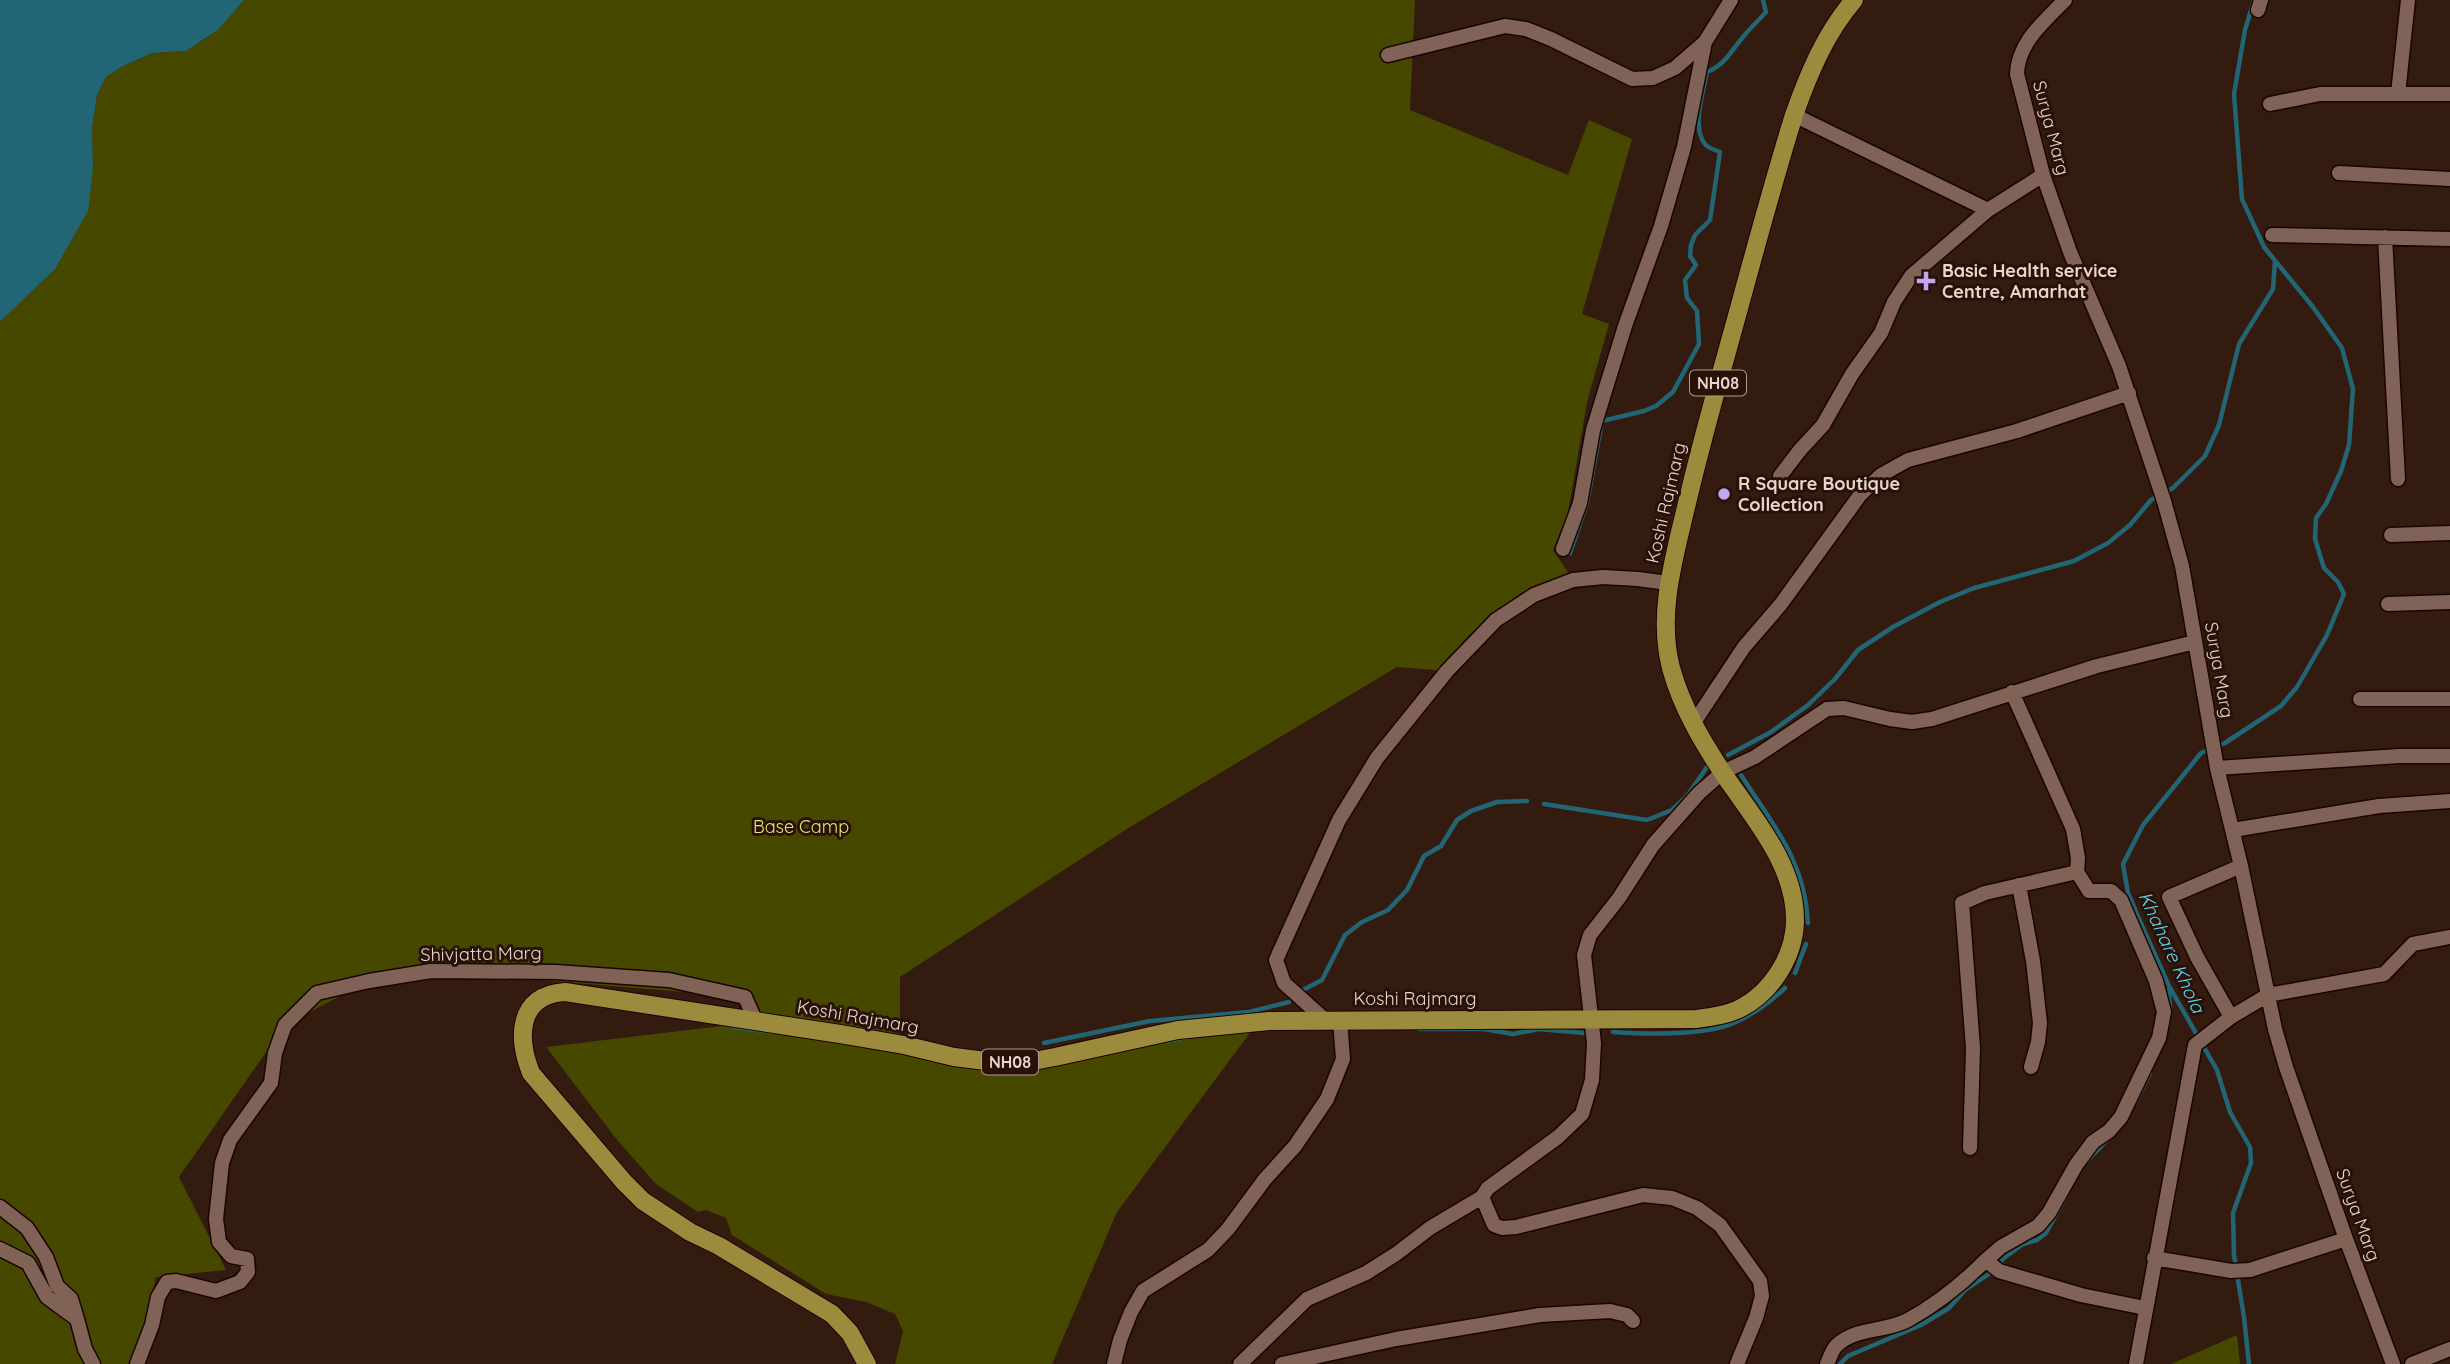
<svg xmlns="http://www.w3.org/2000/svg" width="2450" height="1364" viewBox="0 0 2450 1364" font-family="Quicksand,sans-serif">
<style>
.green{fill:#464800}
.water{fill:#226675}
.lines{fill:none;stroke-linecap:round;stroke-linejoin:round}
.stream{stroke:#226675;stroke-width:4.5}
.street-casing{stroke:#1a0500;stroke-width:17}
.primary-casing{stroke:#1a0500;stroke-width:20}
.street{stroke:#806256;stroke-width:14}
.primary{stroke:#9d8b3d;stroke-width:18}
.poi-dot{fill:#c1a8f3;stroke:#291107;stroke-width:2.5}
.labels{text-anchor:middle;stroke-width:6;stroke-linejoin:round;paint-order:stroke}
.shield{fill:#291107;stroke:#ae9b93;stroke-width:2}
.shield-label{font-size:16px;font-weight:bold;fill:#e7d6cf}
.street-label{font-size:18px;fill:#e7d6cf;stroke:#291107}
.poi-label{font-size:18px;font-weight:bold;fill:#e7d6cf;stroke:#291107;text-anchor:start}
.park-label{font-size:18px;fill:#e1e669;stroke:#291107}
.water-label{font-size:19px;font-style:italic;fill:#56d7f3;stroke:#291107}
</style>
<rect width="100%" height="100%" fill="#331b10"/>
<!-- green -->
<path class="green" d="M 244,0 L 1415,0 L 1410,110 L 1568,175 L 1589,120 L 1632,139 L 1582,314 L 1609,324 L 1587,402 L 1568,513 L 1553,550 L 1573,580 L 1534,595 L 1447,671 L 1397,667 L 1130,827 L 900,977 L 900,1052 L 1004,1070 L 1036,1070 L 1151,1044 L 1252,1030 L 1117,1212 L 1052,1364 L 895,1364 L 903,1331 L 895,1314 L 866,1302 L 826,1294 L 732,1235 L 726,1218 L 706,1210 L 698,1212 L 656,1184 L 618,1141 L 546,1047 L 755,1022 L 745,997 L 431,971 L 369,981 L 285,1025 L 179,1177 L 226,1270 L 156,1277 L 135,1364 L 0,1364 L 0,322 L 55,269 L 93,168 L 92,128 L 97,95 L 106,77 L 121,67 L 152,53 L 186,51 L 219,29 Z
M 2237,1335 L 2240,1364 L 2171,1364 Z"/>
<!-- water -->
<path class="water" d="M 0,0 L 244,0 L 219,29 L 186,51 L 152,53 L 121,67 L 106,77 L 97,95 L 92,128 L 93,168 L 88,211 L 55,269 L 0,322 Z"/>
<g class="lines">
<!-- stream -->
<path class="stream" d="M 1570,553 L 1587,503 L 1602,421 L 1644,411 L 1656,406 L 1673,392 L 1699,344 L 1697,311 L 1687,298 L 1685,280 L 1696,265 L 1690,256 L 1691,245 L 1695,235 L 1710,220 L 1720,152 C 1715,150 1708,148 1705,144 C 1691,127 1704,90 1707,72 C 1726,64 1731,51 1743,37 C 1750,28 1759,20 1766,12 L 1763,0
M 1728,755 L 1771,732 L 1808,705 L 1835,679 L 1858,650 L 1893,627 L 1940,602 L 1974,588 L 2074,561 L 2108,543 L 2130,525 L 2151,500 L 2173,488 L 2205,456 L 2219,425 L 2239,344 L 2273,289 L 2275,261
M 1741,775 C 1773,825 1805,861 1808,923
M 1544,804 L 1647,820 L 1672,810 L 1687,796 L 1707,767
M 1795,973 L 1806,944
M 2169,989 L 2170,1012
M 1301,991 L 1322,980 L 1345,935 L 1362,922 L 1388,910 L 1407,890 L 1424,856 L 1441,846 L 1457,820 L 1471,811 L 1497,802 L 1527,801
M 733,1027 L 771,1032
M 1419,1029 L 1484,1029 L 1513,1034 L 1539,1029 L 1584,1033
M 1613,1032 C 1645,1034 1707,1036 1736,1022 C 1754,1014 1770,1002 1785,988
M 1166,1041 L 1188,1037
M 1044,1043 L 1150,1021 L 1249,1012 L 1289,1002
M 2135,1103 L 2150,1073
M 2086,1162 L 2109,1138
M 1840,1364 L 1848,1356 L 1921,1325 L 1949,1308 L 1965,1290 L 1989,1274 L 2004,1258 L 2023,1244 L 2037,1240 L 2046,1233 L 2066,1196
M 2249,1364 L 2244,1317 L 2234,1255 L 2233,1213 L 2251,1163 L 2250,1147 L 2230,1112 L 2217,1070 L 2169,986 L 2139,919 L 2128,893 L 2123,864 L 2143,825 L 2201,753 L 2225,743 L 2281,706 L 2297,687 L 2327,635 L 2344,594 L 2338,582 L 2324,568 L 2315,539 L 2316,518 L 2326,504 L 2341,471 L 2349,445 L 2353,389 L 2342,348 L 2313,307 L 2264,247 L 2242,199 L 2234,94 L 2245,30 L 2254,0"/>
<defs>
<path id="street" d="M 2065,0 C 2044,22 2018,42 2017,74 L 2043,175 L 2070,252 L 2119,366 L 2164,501 L 2182,566 L 2217,768 L 2241,866 L 2275,1029 L 2286,1067 L 2346,1239 L 2393,1364
M 2258,10 L 2261,0
M 1388,55 L 1505,26 L 1526,29 L 1551,39 L 1632,79 L 1653,78 L 1675,68 L 1705,42 L 1731,0
M 2398,94 L 2408,0
M 2270,104 L 2320,94 L 2450,94
M 1794,115 L 1988,210
M 2339,173 L 2450,179
M 2272,235 L 2450,239
M 2385,237 L 2398,479
M 1780,476 L 1800,450 L 1823,425 L 1852,374 L 1881,333 L 1894,302 L 1911,276 L 1988,210 L 2043,175
M 2391,535 L 2450,533
M 1563,549 L 1580,503 L 1593,430 L 1604,394 L 1625,326 L 1661,226 L 1684,147 L 1705,42
M 2388,604 L 2450,602
M 2360,699 L 2450,699
M 1693,724 L 1744,647 L 1781,604 L 1860,495 L 1881,475 L 1908,460 L 2017,431 L 2129,393
M 2217,768 L 2399,756 L 2450,756
M 2233,830 L 2379,806 L 2450,801
M 2019,885 L 2033,961 L 2040,1023 L 2038,1042 L 2031,1067
M 2231,1017 L 2197,957 L 2169,897 L 2241,866
M 1325,1020 L 1284,983 L 1276,960 L 1339,820 L 1377,758 L 1447,671 L 1496,620 L 1534,595 L 1573,580 L 1603,577 L 1638,579 L 1668,583
M 1970,1148 L 1973,1048 L 1962,903 L 1985,893 L 2077,872 L 2078,858 L 2073,829 L 2012,692
M 1482,1197 L 1494,1225 L 1502,1228 L 1516,1227 L 1643,1195 L 1672,1198 L 1697,1208 L 1720,1225 L 1760,1281 L 1762,1296 L 1756,1318 L 1737,1364
M 0,1207 L 27,1228 L 46,1257 L 57,1286 L 71,1299 L 77,1319
M 0,1249 L 28,1263 L 47,1297 L 77,1319 L 85,1349 L 93,1364
M 2154,1258 L 2231,1271 L 2250,1270 L 2346,1239
M 1986,1260 L 2001,1247 L 2038,1226 L 2049,1213 L 2076,1165 L 2093,1142 L 2109,1131 L 2121,1117 L 2159,1038 L 2164,1012 L 2156,981 L 2121,900 L 2111,891 L 2089,891 L 2077,872
M 137,1364 L 152,1325 L 158,1297 L 167,1282 L 176,1281 L 216,1291 L 240,1282 L 248,1272 L 247,1259 L 231,1256 L 219,1242 L 216,1219 L 222,1163 L 230,1140 L 271,1083 L 275,1053 L 285,1025 L 317,993 L 369,981 L 431,971 L 556,972 L 669,980 L 745,997 L 756,1022
M 1114,1364 L 1120,1340 L 1131,1312 L 1143,1291 L 1208,1250 L 1228,1229 L 1265,1179 L 1295,1146 L 1327,1099 L 1343,1059 L 1340,1020
M 1240,1364 L 1307,1299 L 1366,1273 L 1396,1254 L 1430,1228 L 1482,1197 L 1488,1188 L 1558,1137 L 1582,1114 L 1592,1080 L 1594,1043 L 1584,955 L 1590,935 L 1619,898 L 1653,845 L 1699,793 L 1723,772 L 1755,757 L 1827,709 L 1844,708 L 1890,719 L 1912,722 L 1932,719 L 2097,666 L 2195,642
M 1282,1364 L 1396,1339 L 1540,1315 L 1610,1311 L 1627,1315 L 1633,1321
M 1827,1364 C 1830,1358 1832,1349 1837,1345 C 1857,1327 1886,1332 1908,1320 C 1937,1304 1963,1283 1986,1260 L 1999,1271 L 2081,1295 L 2145,1308
M 2136,1364 L 2195,1045 L 2231,1017 L 2268,995 L 2384,974 L 2413,944 L 2450,937
M 2412,1364 L 2450,1349"/>
<path id="primary" d="M 867,1364 L 850,1333 L 832,1314 L 719,1246 L 690,1232 L 643,1201 L 624,1182 L 531,1073 C 517,1038 517,995 565,992 L 840,1034 L 904,1045 L 954,1057 L 1002,1063 L 1028,1062 L 1055,1057 L 1178,1030 L 1269,1021 L 1696,1019 C 1711,1017 1727,1015 1741,1008 C 1772,992 1794,956 1795,922 C 1796,866 1755,820 1725,776 C 1703,743 1682,708 1671,668 C 1657,614 1674,559 1686,507 C 1698,457 1711,408 1725,359 C 1748,277 1769,195 1794,115 C 1809,73 1825,34 1854,0"/>
</defs>
<!-- street casing -->
<use href="#street" class="street-casing"/>
<!-- primary casing -->
<use href="#primary" class="primary-casing"/>
<!-- street -->
<use href="#street" class="street"/>
<!-- primary -->
<use href="#primary" class="primary"/>
</g>
<!-- markers -->
<g class="poi-dot">
<path d="M1922.5 270.5h7v7h7v7h-7v7h-7v-7h-7v-7h7z"/>
<circle cx="1724" cy="494" r="7"/>
</g>
<g class="labels">
<!-- shield labels -->
<g class="shield">
<rect x="1690" y="370.5" width="56" height="25" rx="5"/>
<rect x="982" y="1049.5" width="56" height="25" rx="5"/>
</g>
<g class="shield-label">
<text x="1718" y="389">NH08</text>
<text x="1010" y="1068">NH08</text>
</g>
<!-- street labels -->
<g class="street-label">
<text transform="translate(2051 128) rotate(75)" y="6">Surya Marg</text>
<text transform="translate(1666 503) rotate(-77)" y="6">Koshi Rajmarg</text>
<text transform="translate(2219 670) rotate(80)" y="6">Surya Marg</text>
<text transform="translate(481 954) rotate(-1)" y="6">Shivjatta Marg</text>
<text x="1415" y="1005">Koshi Rajmarg</text>
<text transform="translate(858 1017) rotate(10)" y="6">Koshi Rajmarg</text>
<text transform="translate(2358 1215) rotate(70)" y="6">Surya Marg</text>
</g>
<!-- poi labels -->
<g class="poi-label">
<text x="1942" y="277">Basic Health service<tspan x="1942" dy="21">Centre, Amarhat</tspan></text>
<text x="1738" y="490">R Square Boutique<tspan x="1738" dy="21">Collection</tspan></text>
</g>
<!-- park labels -->
<g class="park-label">
<text x="801" y="833">Base Camp</text>
</g>
<!-- water labels -->
<g class="water-label">
<text transform="translate(2172 952) rotate(65)" y="7">Khahare Khola</text>
</g>
</g>
</svg>
